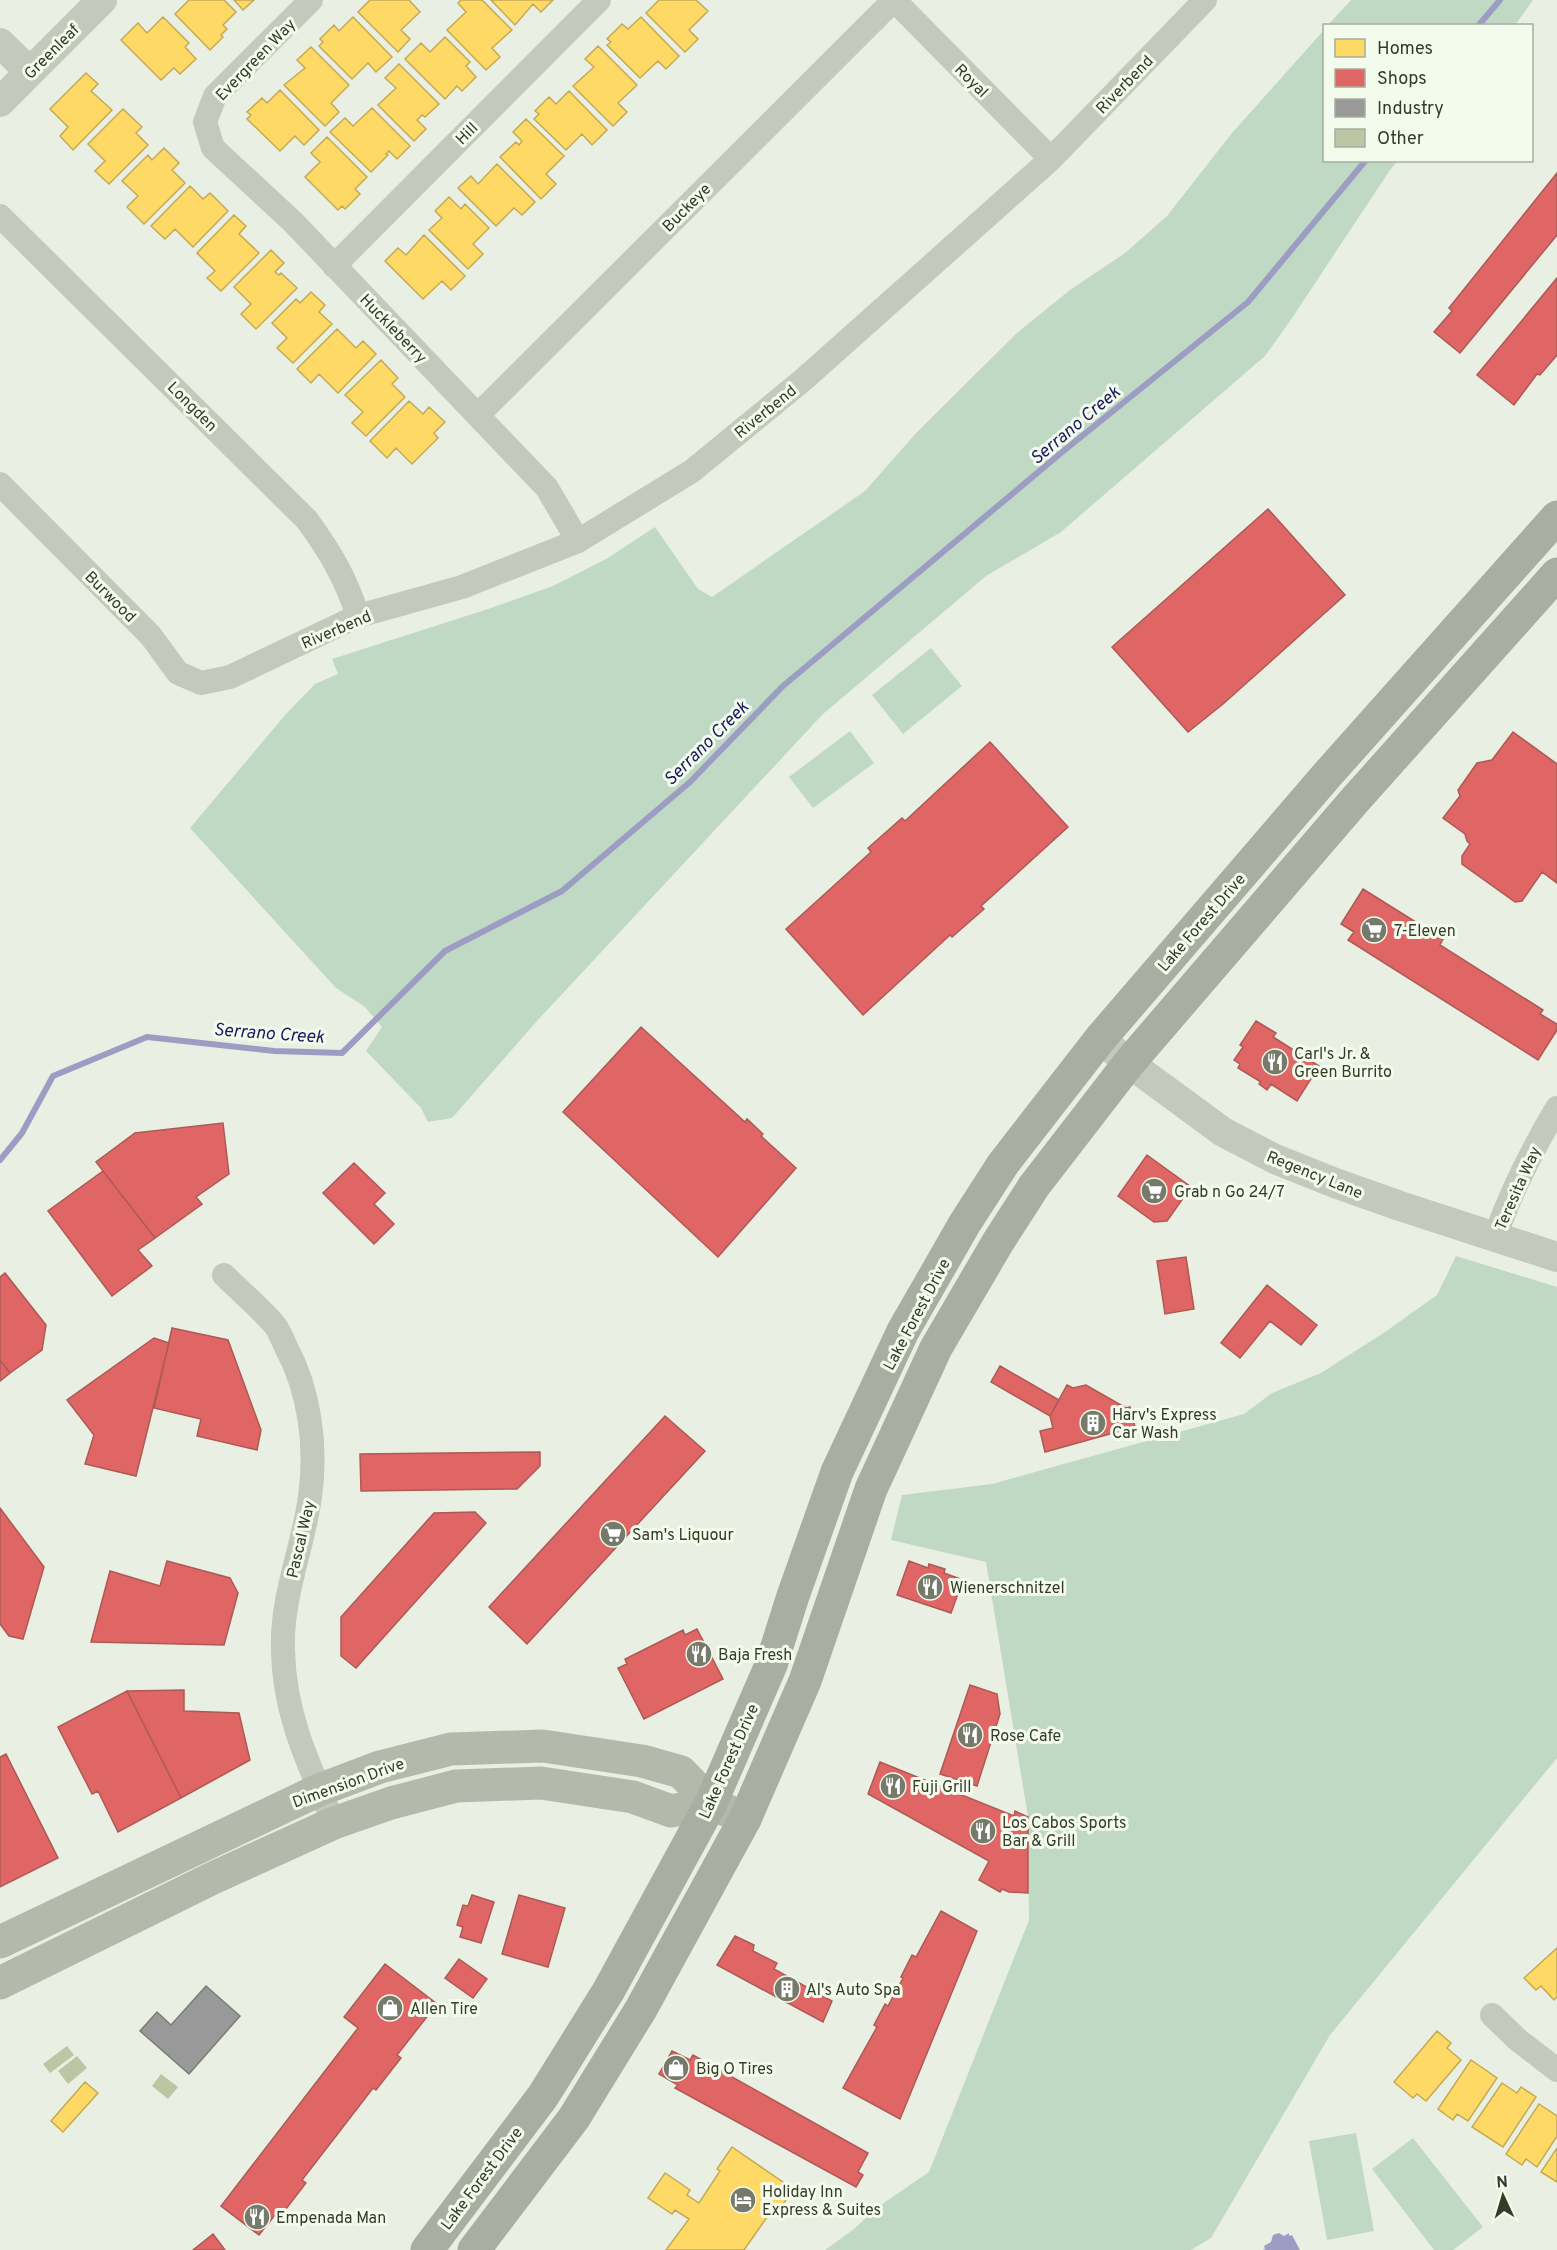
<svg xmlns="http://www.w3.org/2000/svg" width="1557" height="2250" viewBox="0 0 1557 2250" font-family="Overpass,sans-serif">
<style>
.green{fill:#bfd9c4}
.water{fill:#9d9dc4}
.homes{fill:#ffd966;stroke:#c3aa54;stroke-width:1.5}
.shops{fill:#e06666;stroke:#ad5954;stroke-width:1.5}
.industry{fill:#999;stroke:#7b7d77;stroke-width:1.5}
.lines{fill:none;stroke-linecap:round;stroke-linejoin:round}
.stream{stroke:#9d9dc4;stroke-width:6}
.building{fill:#bcc6a3}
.minor{stroke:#c3c9bc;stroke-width:24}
.tertiary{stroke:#c3c9bc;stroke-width:30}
.secondary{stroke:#b3baac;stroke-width:33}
.primary{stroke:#a8aea1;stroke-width:33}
.labels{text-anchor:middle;stroke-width:6;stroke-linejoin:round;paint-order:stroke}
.street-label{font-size:16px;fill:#363b29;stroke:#f3fcec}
.poi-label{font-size:16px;fill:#363b29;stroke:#f3fcec;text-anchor:start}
.water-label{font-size:18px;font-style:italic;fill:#1e1a62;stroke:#f3fcec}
</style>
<rect width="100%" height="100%" fill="#e9f0e3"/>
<!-- green -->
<path class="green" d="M 1351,0 L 1533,0 L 1515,25 L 1328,25 Z
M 1324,30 L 1324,160 L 1398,161 L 1390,170 L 1290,321 L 1265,356 L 1061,532 L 986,576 L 823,714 L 537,1021 L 452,1118 L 428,1122 L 421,1108 L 366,1051 L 382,1027 L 365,1007 L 336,988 L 190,828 L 286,714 L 315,684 L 338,674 L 332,659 L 488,609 L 553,586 L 608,558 L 655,527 L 698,589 L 712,597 L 865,491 L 917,432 L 1018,332 L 1070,290 L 1125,253 L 1167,216 L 1232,133 Z
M 931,648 L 962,686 L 903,734 L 872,695 Z
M 850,731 L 874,763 L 813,808 L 789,777 Z
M 1456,1256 L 1557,1287 L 1557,1758 L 1330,2035 L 1211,2238 L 1191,2250 L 825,2250 L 854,2229 L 878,2207 L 929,2172 L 1029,1920 L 1028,1817 L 986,1562 L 891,1540 L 902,1495 L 992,1484 L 1244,1414 L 1272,1393 L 1321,1373 L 1385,1332 L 1437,1295 Z
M 1356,2133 L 1374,2231 L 1327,2240 L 1309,2141 Z
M 1413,2138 L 1483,2227 L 1453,2250 L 1434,2250 L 1372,2169 Z"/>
<!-- water -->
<path class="water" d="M 1279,2233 L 1284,2236 L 1289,2233 L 1289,2236 L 1292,2235 L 1300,2250 L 1263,2250 L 1265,2249 L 1264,2246 L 1271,2242 L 1273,2235 Z"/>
<!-- homes -->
<path class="homes" d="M 189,0 L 224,0 L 236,12 L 223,25 L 227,29 L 221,35 L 223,37 L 210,50 L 175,14 Z
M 234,0 L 254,0 L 243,10 Z
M 370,0 L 409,0 L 420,12 L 401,30 L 410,39 L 398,52 L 358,12 Z
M 461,0 L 482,0 L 512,30 L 492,48 L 500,57 L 486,70 L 447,30 L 466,12 L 458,3 Z
M 491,0 L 553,0 L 541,12 L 533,4 L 515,25 Z
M 659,0 L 696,0 L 708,11 L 689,30 L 698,39 L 685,52 L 646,13 Z
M 163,17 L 189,43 L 185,47 L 196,59 L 180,74 L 174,68 L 161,80 L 121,40 L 138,23 L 147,33 Z
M 353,17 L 392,57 L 376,72 L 368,63 L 352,79 L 319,46 L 323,42 L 320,39 L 334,25 L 339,31 Z
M 641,17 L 679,56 L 666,69 L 658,61 L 640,78 L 607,45 L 611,42 L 607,39 L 622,24 L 628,29 Z
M 445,37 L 470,62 L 466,66 L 476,77 L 462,91 L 457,86 L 445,99 L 405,59 L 421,43 L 430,52 Z
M 598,46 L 637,85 L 618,103 L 627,112 L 613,126 L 573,86 L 594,67 L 585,59 Z
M 311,47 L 349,85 L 331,103 L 339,112 L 325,126 L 284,85 L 305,68 L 297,60 Z
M 399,64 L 439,104 L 425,117 L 422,115 L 417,120 L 426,129 L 414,141 L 378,105 L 396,88 L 385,78 Z
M 86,73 L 98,84 L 91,91 L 112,110 L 73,150 L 60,136 L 68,127 L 50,109 Z
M 280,90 L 319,130 L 304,145 L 295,136 L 280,151 L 247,119 L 251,115 L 247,112 L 262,98 L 267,103 Z
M 569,91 L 607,130 L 592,145 L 582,134 L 566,150 L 534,119 L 539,114 L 535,111 L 549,97 L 556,104 Z
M 372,108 L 410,146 L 397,159 L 389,151 L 386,154 L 388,155 L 371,172 L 330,132 L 345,118 L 353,126 Z
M 123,109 L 142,127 L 136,133 L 148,145 L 109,184 L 95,171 L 105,161 L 88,144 Z
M 526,119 L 564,156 L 546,174 L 556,184 L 541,199 L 500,157 L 516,142 L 519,145 L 522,141 L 513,132 Z
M 327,137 L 367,177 L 355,189 L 360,194 L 345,209 L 342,206 L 338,210 L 305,177 L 320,162 L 311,153 Z
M 164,148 L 179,163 L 172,170 L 185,183 L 144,224 L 127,207 L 138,196 L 122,181 L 148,155 L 152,160 Z
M 497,164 L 535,202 L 522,215 L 514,208 L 496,226 L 458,188 L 471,176 L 478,184 Z
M 190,186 L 203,199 L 210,193 L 228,211 L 193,247 L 175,229 L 165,239 L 151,226 Z
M 449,197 L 461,209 L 465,204 L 489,228 L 473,244 L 483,254 L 468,269 L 429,230 L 442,218 L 435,211 Z
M 234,215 L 246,226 L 239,234 L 259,253 L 221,291 L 207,278 L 215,271 L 197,253 Z
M 424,235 L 465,276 L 451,290 L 442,281 L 423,299 L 385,261 L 398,248 L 406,255 Z
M 271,250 L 284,263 L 275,272 L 279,275 L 281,273 L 297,288 L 256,329 L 241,314 L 251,304 L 234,287 Z
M 311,292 L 325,305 L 319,312 L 332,324 L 293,363 L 277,348 L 287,338 L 272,323 L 296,299 L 300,303 Z
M 337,329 L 356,348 L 363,341 L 376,354 L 338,393 L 319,374 L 311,383 L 297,369 Z
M 381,360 L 398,378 L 392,384 L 405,397 L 366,436 L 352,423 L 363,412 L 345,395 Z
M 409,401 L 423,414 L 429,407 L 445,422 L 434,433 L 438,438 L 412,464 L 396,448 L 387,458 L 370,441 Z
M 1557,1948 L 1557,1997 L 1554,2000 L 1541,1986 L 1536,1990 L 1524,1978 Z
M 1437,2031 L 1451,2043 L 1447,2048 L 1461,2060 L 1426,2101 L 1417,2094 L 1413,2098 L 1394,2082 Z
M 1471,2060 L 1497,2078 L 1468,2121 L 1457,2114 L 1453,2120 L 1438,2109 Z
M 85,2082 L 98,2093 L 63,2132 L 51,2121 Z
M 1502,2083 L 1517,2093 L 1521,2087 L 1536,2097 L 1503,2147 L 1472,2127 Z
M 1539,2104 L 1557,2116 L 1557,2136 L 1537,2167 L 1526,2159 L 1522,2165 L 1506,2154 Z
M 732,2147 L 793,2189 L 780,2209 L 772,2210 L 744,2250 L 666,2250 L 689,2219 L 675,2210 L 672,2214 L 648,2198 L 665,2173 L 690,2190 L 687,2195 L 699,2203 L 720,2171 L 717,2169 Z
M 1557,2148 L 1557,2182 L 1541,2172 Z"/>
<!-- shops -->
<path class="shops" d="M 1557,173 L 1557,235 L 1460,353 L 1434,332 L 1452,311 L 1449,308 Z
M 1557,278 L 1557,355 L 1540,375 L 1537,374 L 1514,405 L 1477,375 Z
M 1268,509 L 1345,595 L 1223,704 L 1188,732 L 1112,647 Z
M 1513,732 L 1557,764 L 1557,883 L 1542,872 L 1522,901 L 1515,902 L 1462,864 L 1462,856 L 1470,844 L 1467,841 L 1465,834 L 1443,818 L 1460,796 L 1458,790 L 1477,763 L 1492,760 Z
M 990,742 L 1068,827 L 981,906 L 984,909 L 952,937 L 950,935 L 863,1015 L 786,929 L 871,852 L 868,848 L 902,818 L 905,821 Z
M 1363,889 L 1443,939 L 1440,945 L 1543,1010 L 1540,1014 L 1557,1024 L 1557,1030 L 1538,1060 L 1348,940 L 1354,932 L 1341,924 Z
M 1256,1021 L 1276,1033 L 1273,1037 L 1319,1066 L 1297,1101 L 1271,1084 L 1267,1090 L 1259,1084 L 1261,1082 L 1238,1068 L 1240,1064 L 1234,1060 L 1243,1047 L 1240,1045 Z
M 641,1027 L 745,1122 L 747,1119 L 763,1134 L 761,1136 L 796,1168 L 718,1257 L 563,1112 Z
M 223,1123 L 229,1174 L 196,1197 L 202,1204 L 155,1238 L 96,1162 L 135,1133 Z
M 1147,1155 L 1191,1187 L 1167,1221 L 1154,1222 L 1118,1196 Z
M 354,1163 L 385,1193 L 374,1204 L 394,1224 L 374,1244 L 323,1193 Z
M 103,1171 L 155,1238 L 138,1250 L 152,1266 L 112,1296 L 48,1211 Z
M 1186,1257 L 1194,1309 L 1165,1314 L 1157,1261 Z
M 5,1273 L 46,1325 L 42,1350 L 10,1373 L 0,1360 L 0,1277 Z
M 1267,1285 L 1317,1325 L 1301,1345 L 1270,1321 L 1240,1358 L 1221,1343 Z
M 172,1328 L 228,1340 L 261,1430 L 257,1450 L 197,1436 L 201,1419 L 154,1408 Z
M 154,1338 L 169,1343 L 136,1476 L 85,1464 L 94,1435 L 67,1400 Z
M 0,1360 L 10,1373 L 0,1381 Z
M 1000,1366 L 1059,1400 L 1050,1416 L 991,1382 Z
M 1067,1385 L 1073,1388 L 1086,1385 L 1126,1408 L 1130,1407 L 1135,1427 L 1045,1452 L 1040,1431 L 1053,1428 L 1050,1416 Z
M 665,1416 L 705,1451 L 527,1644 L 489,1607 Z
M 540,1452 L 540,1466 L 517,1489 L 361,1491 L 360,1454 Z
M 0,1508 L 44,1567 L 23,1639 L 9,1636 L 0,1624 Z
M 475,1512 L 486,1523 L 356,1668 L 341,1656 L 341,1617 L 434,1513 Z
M 167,1561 L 230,1578 L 238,1593 L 224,1645 L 91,1642 L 110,1571 L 160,1586 Z
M 909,1561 L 928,1568 L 929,1564 L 945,1569 L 944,1573 L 963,1580 L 951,1613 L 897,1595 Z
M 697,1629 L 723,1679 L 644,1719 L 618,1668 L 627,1664 L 625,1659 L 683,1630 L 685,1635 Z
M 970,1685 L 997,1694 L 1000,1714 L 977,1786 L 940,1774 Z
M 184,1690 L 184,1711 L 239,1713 L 250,1760 L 181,1798 L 127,1691 Z
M 127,1691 L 181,1798 L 118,1832 L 98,1791 L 92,1794 L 58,1727 Z
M 6,1754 L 58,1858 L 0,1887 L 0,1757 Z
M 880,1762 L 1014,1816 L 1015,1811 L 1028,1817 L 1028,1893 L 1009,1892 L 1002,1889 L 1000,1892 L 979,1880 L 989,1861 L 868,1794 Z
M 472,1895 L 494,1902 L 481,1943 L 460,1937 L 463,1927 L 457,1925 L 463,1905 L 468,1906 Z
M 519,1895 L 565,1908 L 548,1967 L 502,1954 Z
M 941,1911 L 977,1931 L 900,2119 L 843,2088 L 877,2027 L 874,2025 L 885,2004 L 888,2006 L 903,1978 L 901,1977 L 912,1955 L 916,1957 Z
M 735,1936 L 754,1945 L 753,1951 L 777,1963 L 774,1969 L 832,2001 L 823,2022 L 717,1965 Z
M 459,1959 L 487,1979 L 473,1998 L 445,1978 Z
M 385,1964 L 437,2004 L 397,2055 L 401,2058 L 376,2090 L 373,2088 L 302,2180 L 306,2183 L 279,2218 L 275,2215 L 259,2235 L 221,2206 L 358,2028 L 344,2017 Z
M 672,2051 L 690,2060 L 693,2055 L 868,2153 L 858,2172 L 863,2175 L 856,2187 L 675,2088 L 678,2085 L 659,2074 Z
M 213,2234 L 225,2250 L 193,2250 Z"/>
<!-- industry -->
<path class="industry" d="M 206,1986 L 240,2016 L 189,2074 L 140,2031 L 157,2012 L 171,2025 Z"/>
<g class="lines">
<!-- stream -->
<path class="stream" d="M 1478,26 L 1500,0
M 0,1160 L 22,1133 L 53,1076 L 147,1037 L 274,1051 L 342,1053 L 445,951 L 562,891 L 690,782 L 783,686 L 1061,453 L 1248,302 L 1366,160"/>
</g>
<!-- building -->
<path class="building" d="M 67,2046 L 74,2055 L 50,2073 L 43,2064 Z
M 77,2056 L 87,2068 L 68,2084 L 58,2071 Z
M 161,2074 L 178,2087 L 168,2099 L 152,2086 Z"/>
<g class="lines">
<!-- minor -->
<path class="minor" d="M 311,0 L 215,96 L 205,122 L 213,148 L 293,222 L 547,488 L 578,541
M 894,0 L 1051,159
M 0,216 L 307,520 C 331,553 345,577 358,616
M 334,266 L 599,0
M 479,414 L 894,0
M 0,484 L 151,636 L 178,673 L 201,683 L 230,677 L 358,616 L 462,587 L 578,541 L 692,471 L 803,380 L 1051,159 L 1205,0
M 1495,1237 C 1511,1191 1532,1150 1557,1108
M 224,1275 C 240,1291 258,1306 273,1323 C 279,1329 282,1339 286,1347 C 310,1392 317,1446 310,1497 C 303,1548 281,1597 283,1650 C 284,1714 309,1766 334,1823
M 1492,2015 L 1518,2040 L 1557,2070"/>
<!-- tertiary -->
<path class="tertiary" d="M 0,43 L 30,72
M 0,102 L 102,0
M 1100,1039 L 1129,1063 L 1223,1132 L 1275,1159 L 1335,1183 L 1400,1206 L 1557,1257"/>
<!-- secondary -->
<path class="secondary" d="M 0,1942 L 319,1790 L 380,1767 L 451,1749 L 543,1746 L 642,1761 L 681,1772 L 711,1803 L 745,1819
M 0,1983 L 213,1878 L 334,1823 L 391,1803 L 456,1786 L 541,1783 L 633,1797 L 671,1811 L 711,1803"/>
<!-- primary -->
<path class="primary" d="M 427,2250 L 543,2096 L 609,1990 L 711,1803 L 771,1665 L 793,1596 L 837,1472 L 903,1331 L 965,1223 L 1003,1164 L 1100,1039 L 1327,775 L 1557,517
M 474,2250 L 574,2118 L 641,2009 L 745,1819 L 805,1681 L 871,1489 L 936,1348 L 998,1242 L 1034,1186 L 1129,1063 L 1355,800 L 1557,574"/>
</g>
<!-- icons -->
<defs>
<symbol id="supermarket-disc" viewBox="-11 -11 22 22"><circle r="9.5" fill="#757a6a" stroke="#f3fcec"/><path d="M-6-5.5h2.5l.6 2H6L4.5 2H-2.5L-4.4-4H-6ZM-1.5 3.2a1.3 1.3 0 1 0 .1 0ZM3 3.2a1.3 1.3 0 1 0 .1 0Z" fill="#fff"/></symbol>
<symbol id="restaurant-disc" viewBox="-11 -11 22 22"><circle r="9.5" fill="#757a6a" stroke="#f3fcec"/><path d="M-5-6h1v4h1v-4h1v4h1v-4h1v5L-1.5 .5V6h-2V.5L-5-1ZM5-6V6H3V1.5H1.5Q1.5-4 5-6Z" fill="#fff"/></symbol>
<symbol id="building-disc" viewBox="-11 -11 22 22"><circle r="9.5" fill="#757a6a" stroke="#f3fcec"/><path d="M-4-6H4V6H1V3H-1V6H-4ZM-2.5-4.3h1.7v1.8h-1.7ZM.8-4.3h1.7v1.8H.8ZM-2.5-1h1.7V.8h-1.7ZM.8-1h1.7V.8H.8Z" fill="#fff"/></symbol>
<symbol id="shop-disc" viewBox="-11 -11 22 22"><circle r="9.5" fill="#757a6a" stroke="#f3fcec"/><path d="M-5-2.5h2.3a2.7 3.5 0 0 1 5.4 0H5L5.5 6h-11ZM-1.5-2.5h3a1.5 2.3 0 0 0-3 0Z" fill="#fff"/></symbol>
<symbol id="hotel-disc" viewBox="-11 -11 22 22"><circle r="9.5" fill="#757a6a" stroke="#f3fcec"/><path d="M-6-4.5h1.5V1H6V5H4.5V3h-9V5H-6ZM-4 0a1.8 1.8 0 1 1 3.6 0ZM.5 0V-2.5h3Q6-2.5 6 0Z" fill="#fff"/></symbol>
</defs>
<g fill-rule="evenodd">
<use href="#supermarket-disc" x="1359" y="915" width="30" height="30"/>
<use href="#restaurant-disc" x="1260" y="1047" width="30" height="30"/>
<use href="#supermarket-disc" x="1139" y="1176" width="30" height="30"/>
<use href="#building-disc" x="1078" y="1408" width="30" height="30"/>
<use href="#supermarket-disc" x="598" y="1519" width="30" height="30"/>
<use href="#restaurant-disc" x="915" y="1572" width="30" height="30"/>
<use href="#restaurant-disc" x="684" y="1639" width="30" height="30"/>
<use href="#restaurant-disc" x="955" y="1720" width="30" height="30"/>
<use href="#restaurant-disc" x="878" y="1771" width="30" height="30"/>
<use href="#restaurant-disc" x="968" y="1816" width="30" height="30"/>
<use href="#building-disc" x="772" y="1974" width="30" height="30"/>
<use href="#shop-disc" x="375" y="1993" width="30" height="30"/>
<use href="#shop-disc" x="661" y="2053" width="30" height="30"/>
<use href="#hotel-disc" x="728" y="2185" width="30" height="30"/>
<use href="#restaurant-disc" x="242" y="2202" width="30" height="30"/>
</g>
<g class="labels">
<!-- street labels -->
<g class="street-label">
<text transform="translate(51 51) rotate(-45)" y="6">Greenleaf</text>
<text transform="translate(255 59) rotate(-46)" y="6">Evergreen Way</text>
<text transform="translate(972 80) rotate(45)" y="6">Royal</text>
<text transform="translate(1124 84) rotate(-46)" y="6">Riverbend</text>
<text transform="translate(466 133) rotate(-45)" y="6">Hill</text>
<text transform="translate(686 207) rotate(-45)" y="6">Buckeye</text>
<text transform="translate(394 328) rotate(46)" y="6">Huckleberry</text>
<text transform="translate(193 406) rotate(45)" y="6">Longden</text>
<text transform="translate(765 411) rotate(-39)" y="6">Riverbend</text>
<text transform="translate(111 596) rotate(45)" y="6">Burwood</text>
<text transform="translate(336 629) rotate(-23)" y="6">Riverbend</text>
<text transform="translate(1201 922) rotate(-49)" y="6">Lake Forest Drive</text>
<text transform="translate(1315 1174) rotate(22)" y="6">Regency Lane</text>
<text transform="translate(1517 1188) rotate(-66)" y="6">Teresita Way</text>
<text transform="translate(916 1314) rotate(-62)" y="6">Lake Forest Drive</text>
<text transform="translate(300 1539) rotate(-77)" y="6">Pascal Way</text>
<text transform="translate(728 1761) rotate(-66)" y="6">Lake Forest Drive</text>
<text transform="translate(348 1782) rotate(-20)" y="6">Dimension Drive</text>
<text transform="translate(481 2178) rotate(-53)" y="6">Lake Forest Drive</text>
</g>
<!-- poi labels -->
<g class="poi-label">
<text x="1394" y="936">7-Eleven</text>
<text x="1294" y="1059">Carl's Jr. &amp;<tspan x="1294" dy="18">Green Burrito</tspan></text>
<text x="1174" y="1197">Grab n Go 24/7</text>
<text x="1112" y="1420">Harv's Express<tspan x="1112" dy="18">Car Wash</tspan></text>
<text x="632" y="1540">Sam's Liquour</text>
<text x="950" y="1593">Wienerschnitzel</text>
<text x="718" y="1660">Baja Fresh</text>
<text x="990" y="1741">Rose Cafe</text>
<text x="912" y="1792">Fuji Grill</text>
<text x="1002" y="1828">Los Cabos Sports<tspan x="1002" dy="18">Bar &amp; Grill</tspan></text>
<text x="806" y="1995">Al's Auto Spa</text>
<text x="410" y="2014">Allen Tire</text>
<text x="696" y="2074">Big O Tires</text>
<text x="762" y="2197">Holiday Inn<tspan x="762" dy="18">Express &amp; Suites</tspan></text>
<text x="276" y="2223">Empenada Man</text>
</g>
<!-- water labels -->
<g class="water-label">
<text transform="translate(1075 425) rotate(-40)" y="6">Serrano Creek</text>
<text transform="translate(706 743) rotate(-45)" y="6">Serrano Creek</text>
<text transform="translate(269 1033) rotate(4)" y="6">Serrano Creek</text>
</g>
</g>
<!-- legend -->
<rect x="1323" y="24" width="210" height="138" fill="#f3fcec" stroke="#a7af9e" stroke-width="1.5"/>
<rect x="1335" y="39" width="30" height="18" fill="#ffd966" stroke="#a7af9e" stroke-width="1.5"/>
<text x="1377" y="54" font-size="18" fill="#363b29">Homes</text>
<rect x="1335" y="69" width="30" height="18" fill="#e06666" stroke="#a7af9e" stroke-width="1.5"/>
<text x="1377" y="84" font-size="18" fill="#363b29">Shops</text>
<rect x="1335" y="99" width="30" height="18" fill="#999999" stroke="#a7af9e" stroke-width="1.5"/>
<text x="1377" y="114" font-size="18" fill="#363b29">Industry</text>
<rect x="1335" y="129" width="30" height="18" fill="#bcc6a3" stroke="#a7af9e" stroke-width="1.5"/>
<text x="1377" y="144" font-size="18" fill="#363b29">Other</text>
<!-- north arrow -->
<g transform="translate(1503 2196) rotate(356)" stroke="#f3fcec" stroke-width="4.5" paint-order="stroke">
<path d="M0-4.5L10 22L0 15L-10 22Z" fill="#363b29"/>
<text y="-9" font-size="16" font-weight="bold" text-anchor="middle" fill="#363b29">N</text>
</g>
</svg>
